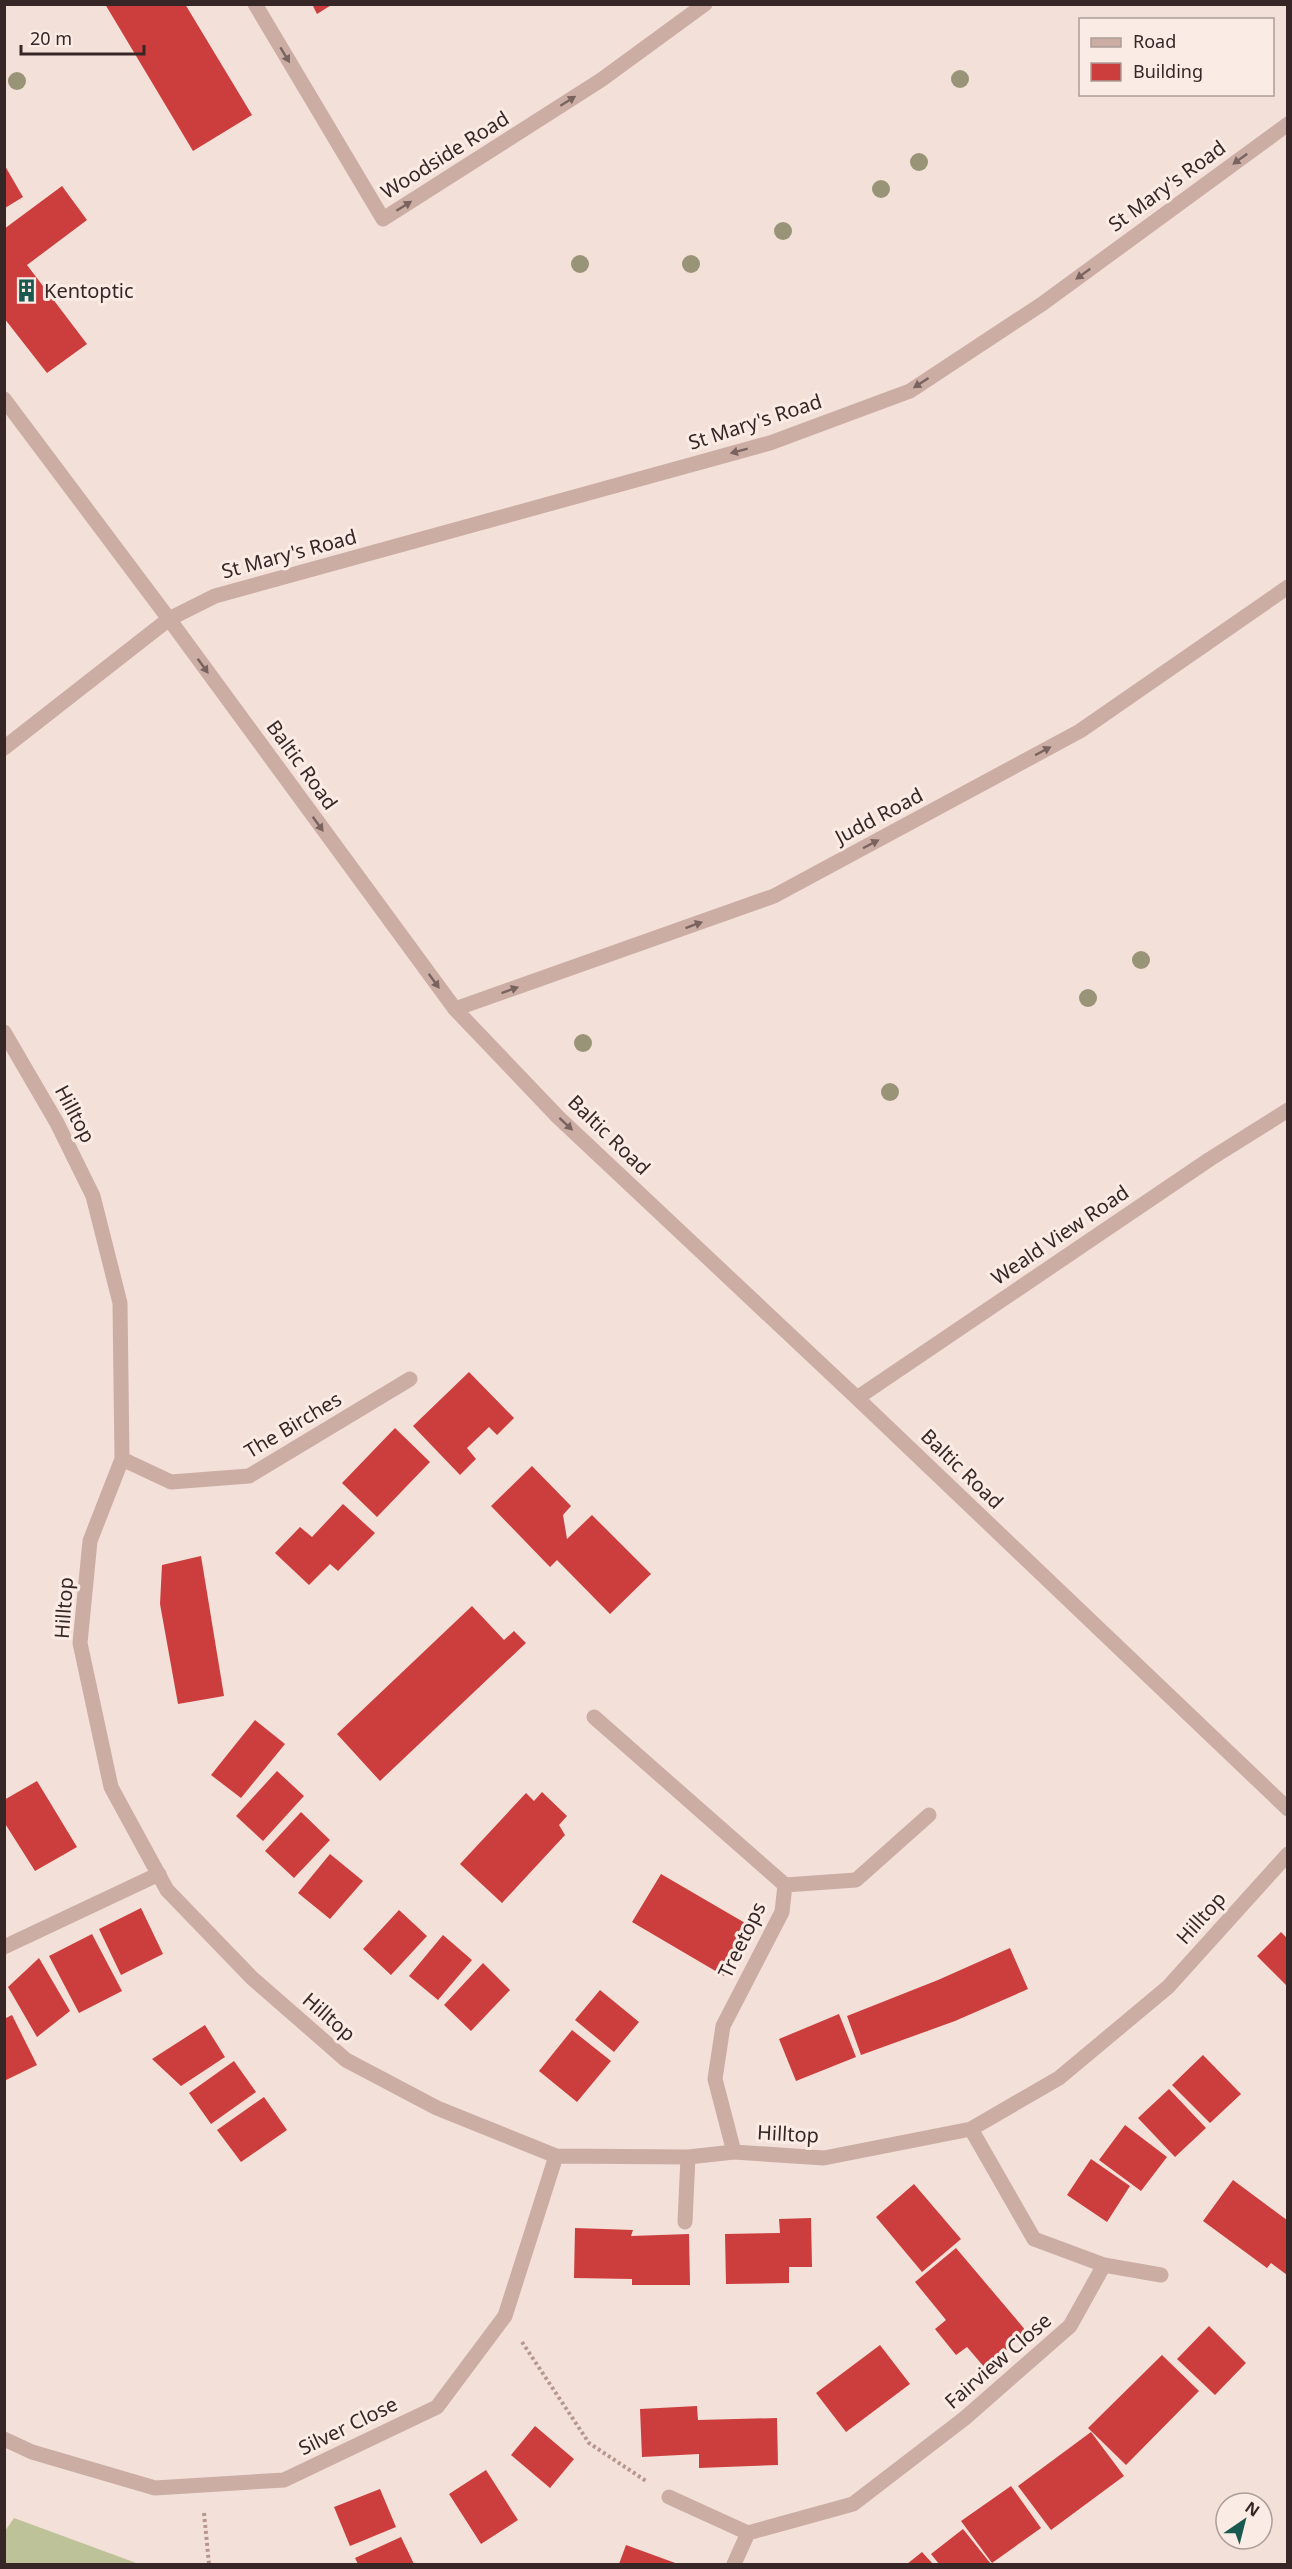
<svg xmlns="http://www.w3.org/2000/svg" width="1292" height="2569" viewBox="0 0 1292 2569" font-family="'Noto Sans',sans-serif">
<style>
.green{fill:#bec298}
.building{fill:#cc3e3d}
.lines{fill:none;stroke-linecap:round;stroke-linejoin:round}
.path{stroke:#b7968e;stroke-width:4;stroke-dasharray:3 3;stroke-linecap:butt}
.service{stroke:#cbada4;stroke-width:15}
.minor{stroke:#cbada4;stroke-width:15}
.tree{fill:#999477}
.oneway{fill:#79635f}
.labels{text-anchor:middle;stroke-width:6;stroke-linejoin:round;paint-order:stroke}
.street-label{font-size:20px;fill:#362726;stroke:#faebe5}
.poi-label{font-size:20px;fill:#362726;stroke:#faebe5;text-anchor:start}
</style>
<rect width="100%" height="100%" fill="#f3e0d8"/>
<!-- green -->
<path class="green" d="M 14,2518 L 139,2564 L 5,2564 L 5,2531 Z"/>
<!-- building -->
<path class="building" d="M 105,4 L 185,4 L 252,115 L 193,151 Z
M 312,4 L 333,4 L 317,14 Z
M 5,166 L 23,197 L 5,208 Z
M 62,186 L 87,220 L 27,265 L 87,344 L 47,373 L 4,318 L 4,229 Z
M 469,1372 L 514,1418 L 497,1435 L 489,1427 L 467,1448 L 476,1459 L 460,1475 L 413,1426 Z
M 395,1428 L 430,1462 L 377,1517 L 342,1483 Z
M 532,1466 L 571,1506 L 563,1515 L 567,1539 L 592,1515 L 651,1574 L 610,1614 L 557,1560 L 550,1567 L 491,1506 Z
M 343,1504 L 375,1533 L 338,1571 L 330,1564 L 309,1585 L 275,1553 L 300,1527 L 312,1537 Z
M 201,1556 L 224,1696 L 178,1704 L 160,1604 L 162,1565 Z
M 472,1606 L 504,1640 L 514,1631 L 526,1643 L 380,1781 L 337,1734 Z
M 255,1720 L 285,1744 L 241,1798 L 211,1775 Z
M 277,1771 L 304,1796 L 263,1841 L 236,1816 Z
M 37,1781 L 77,1847 L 35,1871 L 4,1822 L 4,1800 Z
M 542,1792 L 567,1816 L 559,1825 L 565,1835 L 502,1903 L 460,1864 L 526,1793 L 534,1801 Z
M 301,1812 L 330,1840 L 294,1878 L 265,1851 Z
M 330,1854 L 363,1881 L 330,1919 L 298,1893 Z
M 661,1874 L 752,1927 L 724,1976 L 632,1922 Z
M 141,1908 L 163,1954 L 121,1975 L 99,1929 Z
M 399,1910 L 427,1936 L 391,1975 L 363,1949 Z
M 1281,1932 L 1287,1938 L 1287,1986 L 1257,1956 Z
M 92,1934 L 122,1991 L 79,2013 L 49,1956 Z
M 443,1935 L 472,1960 L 438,2000 L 409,1976 Z
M 1010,1948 L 1028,1989 L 955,2021 L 861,2055 L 847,2016 L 938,1980 Z
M 39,1958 L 70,2011 L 37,2037 L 8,1987 Z
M 483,1963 L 510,1990 L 471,2031 L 444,2005 Z
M 600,1990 L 639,2022 L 614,2052 L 575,2020 Z
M 839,2014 L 856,2057 L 796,2081 L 779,2039 Z
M 12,2015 L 37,2065 L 4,2081 L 4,2019 Z
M 205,2025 L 225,2057 L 181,2086 L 152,2059 Z
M 572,2030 L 611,2061 L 577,2102 L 539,2071 Z
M 1203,2055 L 1241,2094 L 1210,2123 L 1172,2085 Z
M 234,2061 L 256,2092 L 211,2124 L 189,2093 Z
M 1169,2089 L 1206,2128 L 1175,2157 L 1138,2118 Z
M 264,2097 L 287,2130 L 241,2162 L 217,2130 Z
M 1125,2125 L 1167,2157 L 1141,2191 L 1099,2160 Z
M 1091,2159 L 1130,2186 L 1107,2222 L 1067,2195 Z
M 1233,2180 L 1287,2220 L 1287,2275 L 1271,2263 L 1267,2268 L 1203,2221 Z
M 914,2184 L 961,2239 L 922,2272 L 876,2217 Z
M 811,2218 L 812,2267 L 789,2267 L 789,2283 L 726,2284 L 725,2234 L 780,2233 L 779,2219 Z
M 575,2228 L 633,2230 L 631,2236 L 689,2234 L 690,2285 L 632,2285 L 632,2279 L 574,2278 Z
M 956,2248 L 1027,2332 L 985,2368 L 967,2347 L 956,2355 L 935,2329 L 946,2320 L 915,2282 Z
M 1209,2326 L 1246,2363 L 1215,2395 L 1177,2359 Z
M 880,2345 L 910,2384 L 846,2432 L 816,2393 Z
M 1162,2355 L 1199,2391 L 1126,2465 L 1088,2428 Z
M 697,2406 L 698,2420 L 777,2418 L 778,2465 L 699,2468 L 699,2454 L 642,2457 L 640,2409 Z
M 535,2426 L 574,2459 L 550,2488 L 511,2455 Z
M 1091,2432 L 1124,2476 L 1051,2530 L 1018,2486 Z
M 486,2470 L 518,2520 L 481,2544 L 449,2494 Z
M 1011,2486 L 1041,2528 L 992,2563 L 961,2521 Z
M 380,2489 L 396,2527 L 350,2546 L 334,2507 Z
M 963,2529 L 991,2564 L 939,2564 L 931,2554 Z
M 401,2537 L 414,2564 L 358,2564 L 355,2558 Z
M 626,2545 L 678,2564 L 619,2564 Z
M 922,2552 L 933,2564 L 907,2564 Z"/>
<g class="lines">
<!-- path -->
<path class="path" d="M 522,2342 L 589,2443 L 646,2481
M 204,2513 L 209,2564"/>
<!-- service -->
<path class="service" d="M 4,1947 L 159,1874"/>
<!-- minor -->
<path class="minor" d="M 255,4 L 383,219 L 601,80 L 705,4
M 4,399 L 169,619 L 455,1009 L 558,1117 L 857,1398 L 1288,1809
M 4,748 L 169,619 L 215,596 L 770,443 L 910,391 L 1042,304 L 1288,124
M 455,1009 L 774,896 L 1080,731 L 1288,587
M 4,1032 L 57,1123 L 93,1196 L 120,1303 L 122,1459 L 90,1541 L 80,1643 L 111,1787 L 167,1890 L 252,1978 L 346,2060 L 437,2108 L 556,2156 L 688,2157 L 734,2152 L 824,2158 L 971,2129 L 1059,2078 L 1168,1987 L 1288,1854
M 857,1398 L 1210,1159 L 1288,1110
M 122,1459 L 171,1482 L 249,1476 L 410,1379
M 594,1717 L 785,1885 L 782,1912 L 723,2026 L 715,2079 L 734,2152
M 785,1885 L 856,1880 L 929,1815
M 685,2222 L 688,2157
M 1104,2265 L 1161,2275
M 4,2439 L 32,2452 L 155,2488 L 284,2480 L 437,2407 L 505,2316 L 556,2156
M 669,2497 L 748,2533
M 734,2564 L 748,2533 L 853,2504 L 965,2418 L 1070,2326 L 1104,2265 L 1034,2239 L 971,2129"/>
</g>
<!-- trees -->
<g class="tree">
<circle cx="960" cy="79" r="9"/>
<circle cx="17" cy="81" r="9"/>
<circle cx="919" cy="162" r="9"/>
<circle cx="881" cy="189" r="9"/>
<circle cx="783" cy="231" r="9"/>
<circle cx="580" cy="264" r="9"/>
<circle cx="691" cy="264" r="9"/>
<circle cx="1141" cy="960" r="9"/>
<circle cx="1088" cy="998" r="9"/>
<circle cx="583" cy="1043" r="9"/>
<circle cx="890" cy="1092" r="9"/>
</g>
<!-- one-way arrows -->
<defs><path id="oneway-solid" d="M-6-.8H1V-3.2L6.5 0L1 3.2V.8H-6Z" transform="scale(1.5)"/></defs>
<g class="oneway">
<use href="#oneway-solid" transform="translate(285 55) rotate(59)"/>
<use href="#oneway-solid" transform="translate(568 101) rotate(-32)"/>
<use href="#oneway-solid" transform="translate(1240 159) rotate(144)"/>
<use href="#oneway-solid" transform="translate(404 206) rotate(-32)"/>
<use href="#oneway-solid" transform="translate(1083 274) rotate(144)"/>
<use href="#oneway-solid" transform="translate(921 383) rotate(147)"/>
<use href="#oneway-solid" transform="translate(739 451) rotate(165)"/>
<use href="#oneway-solid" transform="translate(203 666) rotate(54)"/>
<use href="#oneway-solid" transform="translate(1043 751) rotate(-28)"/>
<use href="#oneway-solid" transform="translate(318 824) rotate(54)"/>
<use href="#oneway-solid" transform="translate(871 844) rotate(-28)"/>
<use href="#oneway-solid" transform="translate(694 925) rotate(-20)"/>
<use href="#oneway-solid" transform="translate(434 981) rotate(54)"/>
<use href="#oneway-solid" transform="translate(510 990) rotate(-20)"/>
<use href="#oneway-solid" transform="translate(566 1124) rotate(43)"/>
</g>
<!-- icons -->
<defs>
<symbol id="building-bare" viewBox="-9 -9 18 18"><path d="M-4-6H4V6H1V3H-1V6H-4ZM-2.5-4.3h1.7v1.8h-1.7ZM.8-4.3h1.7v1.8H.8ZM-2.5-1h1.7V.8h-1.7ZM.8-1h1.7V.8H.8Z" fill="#1a594f" stroke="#faebe5" stroke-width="2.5" paint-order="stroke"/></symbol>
</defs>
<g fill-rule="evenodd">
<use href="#building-bare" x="10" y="274" width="33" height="33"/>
</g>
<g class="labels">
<!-- street labels -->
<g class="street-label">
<text transform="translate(445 155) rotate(-32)" y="7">Woodside Road</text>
<text transform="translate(1167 186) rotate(-36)" y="7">St Mary's Road</text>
<text transform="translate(755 422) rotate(-18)" y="7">St Mary's Road</text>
<text transform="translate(289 554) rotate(-15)" y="7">St Mary's Road</text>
<text transform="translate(302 765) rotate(54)" y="7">Baltic Road</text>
<text transform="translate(879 816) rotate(-28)" y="7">Judd Road</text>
<text transform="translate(75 1114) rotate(62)" y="7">Hilltop</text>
<text transform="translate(609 1135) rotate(44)" y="7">Baltic Road</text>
<text transform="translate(1060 1235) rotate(-34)" y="7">Weald View Road</text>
<text transform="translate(293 1425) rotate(-31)" y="7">The Birches</text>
<text transform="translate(962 1469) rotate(44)" y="7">Baltic Road</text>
<text transform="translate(64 1608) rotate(-86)" y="7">Hilltop</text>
<text transform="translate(1201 1918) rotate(-48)" y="7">Hilltop</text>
<text transform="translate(742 1940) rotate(-64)" y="7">Treetops</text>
<text transform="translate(329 2017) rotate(41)" y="7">Hilltop</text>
<text transform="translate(788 2134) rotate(3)" y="7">Hilltop</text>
<text transform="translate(998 2361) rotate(-41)" y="7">Fairview Close</text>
<text transform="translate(348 2426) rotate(-26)" y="7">Silver Close</text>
</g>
<!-- poi labels -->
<g class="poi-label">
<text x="44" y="298">Kentoptic</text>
</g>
</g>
<!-- border -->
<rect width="1292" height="2569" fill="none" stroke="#362726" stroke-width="12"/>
<!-- legend -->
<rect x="1079" y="18" width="195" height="78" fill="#faebe5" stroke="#ac9d99" stroke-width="1.5"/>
<rect x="1091" y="38" width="30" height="9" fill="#cbada4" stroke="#ac9d99" stroke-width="1.5"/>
<text x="1133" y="48" font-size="18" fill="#362726">Road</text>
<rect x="1091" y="63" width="30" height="18" fill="#cc3e3d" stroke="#ac9d99" stroke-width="1.5"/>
<text x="1133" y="78" font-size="18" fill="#362726">Building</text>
<!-- north arrow -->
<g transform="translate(1244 2521) rotate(35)"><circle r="28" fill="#faebe5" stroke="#ac9d99" stroke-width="1.5"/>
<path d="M0-4.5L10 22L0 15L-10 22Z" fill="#1a594f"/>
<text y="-9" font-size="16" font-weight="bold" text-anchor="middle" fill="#362726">N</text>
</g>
<!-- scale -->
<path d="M21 45v9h123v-9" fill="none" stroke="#362726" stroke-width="3"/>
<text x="30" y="45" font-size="18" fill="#362726" stroke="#faebe5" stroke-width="4.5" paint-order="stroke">20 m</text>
</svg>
